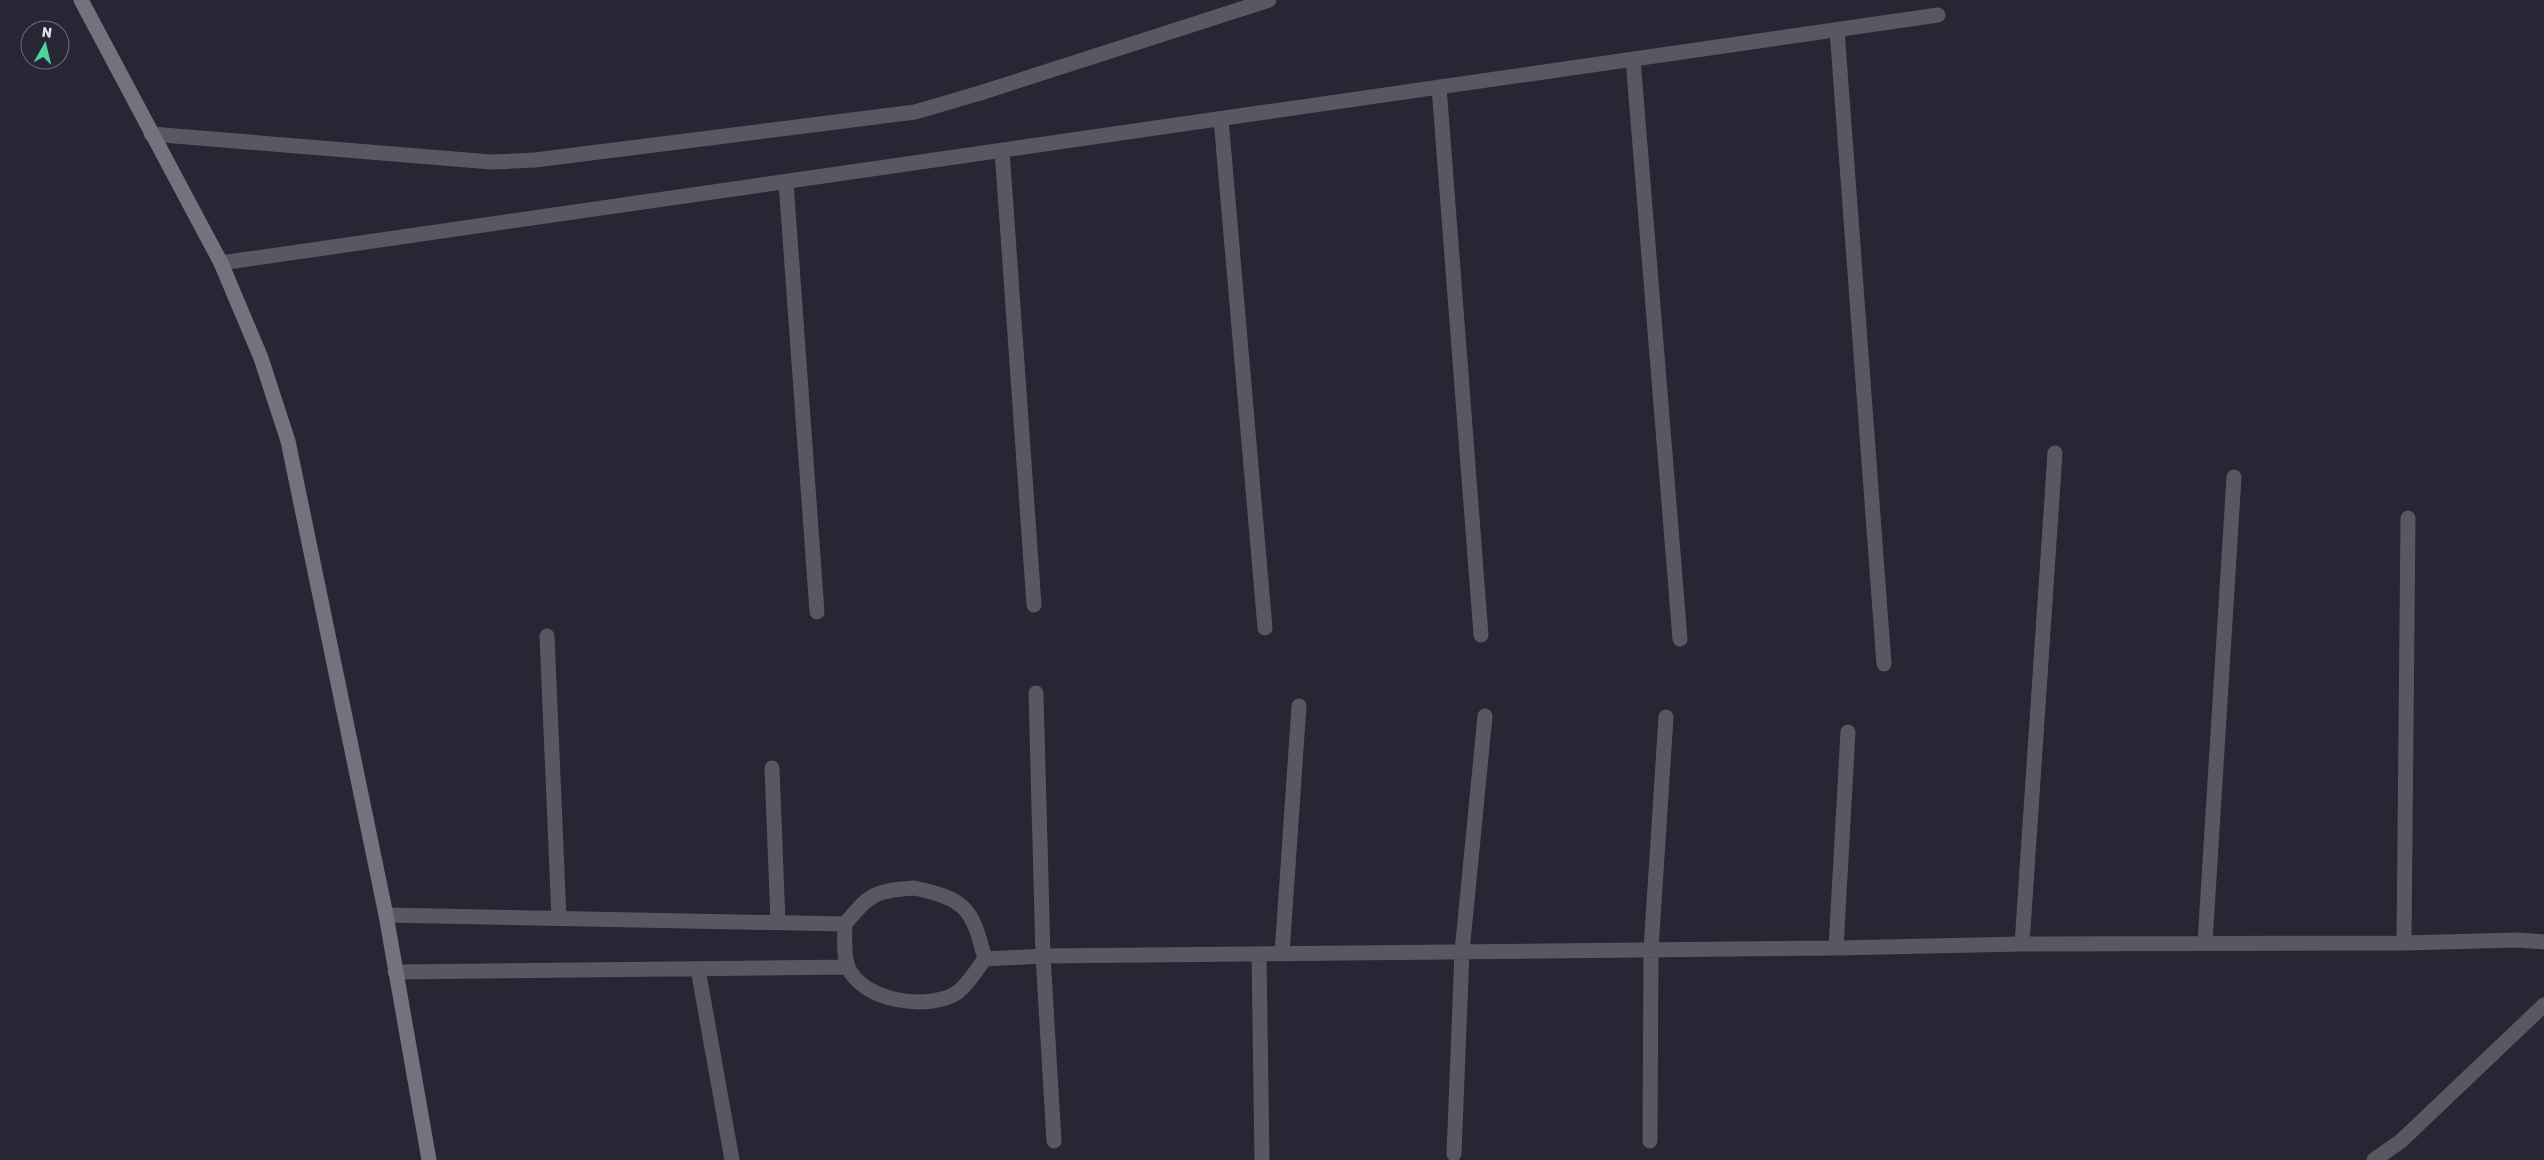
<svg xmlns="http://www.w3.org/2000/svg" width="2544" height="1160" viewBox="0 0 2544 1160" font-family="Rubik,sans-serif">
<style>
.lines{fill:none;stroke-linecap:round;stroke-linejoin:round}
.lane{stroke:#59575f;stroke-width:15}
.street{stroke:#59575f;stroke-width:15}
.secondary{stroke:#74727f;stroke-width:15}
</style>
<rect width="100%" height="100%" fill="#282534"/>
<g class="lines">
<!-- lane -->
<path class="lane" d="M 547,636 L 559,918
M 1036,693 L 1043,956 L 1054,1141
M 772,768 L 778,922
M 914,888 C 967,899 972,909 985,959 C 977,969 968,984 958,992 C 929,1012 862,1001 848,967 C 843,954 845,937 845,924 C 870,893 875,891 914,888 Z
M 386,915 L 845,924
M 2205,943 L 2234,477
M 2404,943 L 2408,518
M 2022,944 L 2055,453
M 1836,948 L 1848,732
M 1259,954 L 1262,1160
M 1282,954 L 1299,706
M 985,959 L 1043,956 L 1836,948 L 2022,944 L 2404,943 L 2517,940 L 2544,942
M 698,969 L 732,1160
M 395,972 L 848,967
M 1650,1141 L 1651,950 L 1666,717
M 1454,1154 L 1462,952 L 1485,716"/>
<!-- street -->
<path class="street" d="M 1837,30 L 1884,664
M 1633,59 L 1680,639
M 1439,87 L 1481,635
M 1221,119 L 1265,628
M 151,134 L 491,162 L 535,160 L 915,112 L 980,93 L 1269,0
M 1002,150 L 1034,605
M 786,182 L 817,612
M 221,263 L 1938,15
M 2374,1160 L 2401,1141 L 2544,1005"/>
<!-- secondary -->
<path class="secondary" d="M 81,0 L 221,263 L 261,358 L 288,441 L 386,915 L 429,1160"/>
</g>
<!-- north arrow -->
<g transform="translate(45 45) rotate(8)"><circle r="24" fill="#282534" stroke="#726f7c"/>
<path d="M0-4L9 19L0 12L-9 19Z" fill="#4dd39a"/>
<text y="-8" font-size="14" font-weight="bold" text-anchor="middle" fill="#e0dee9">N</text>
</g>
</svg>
